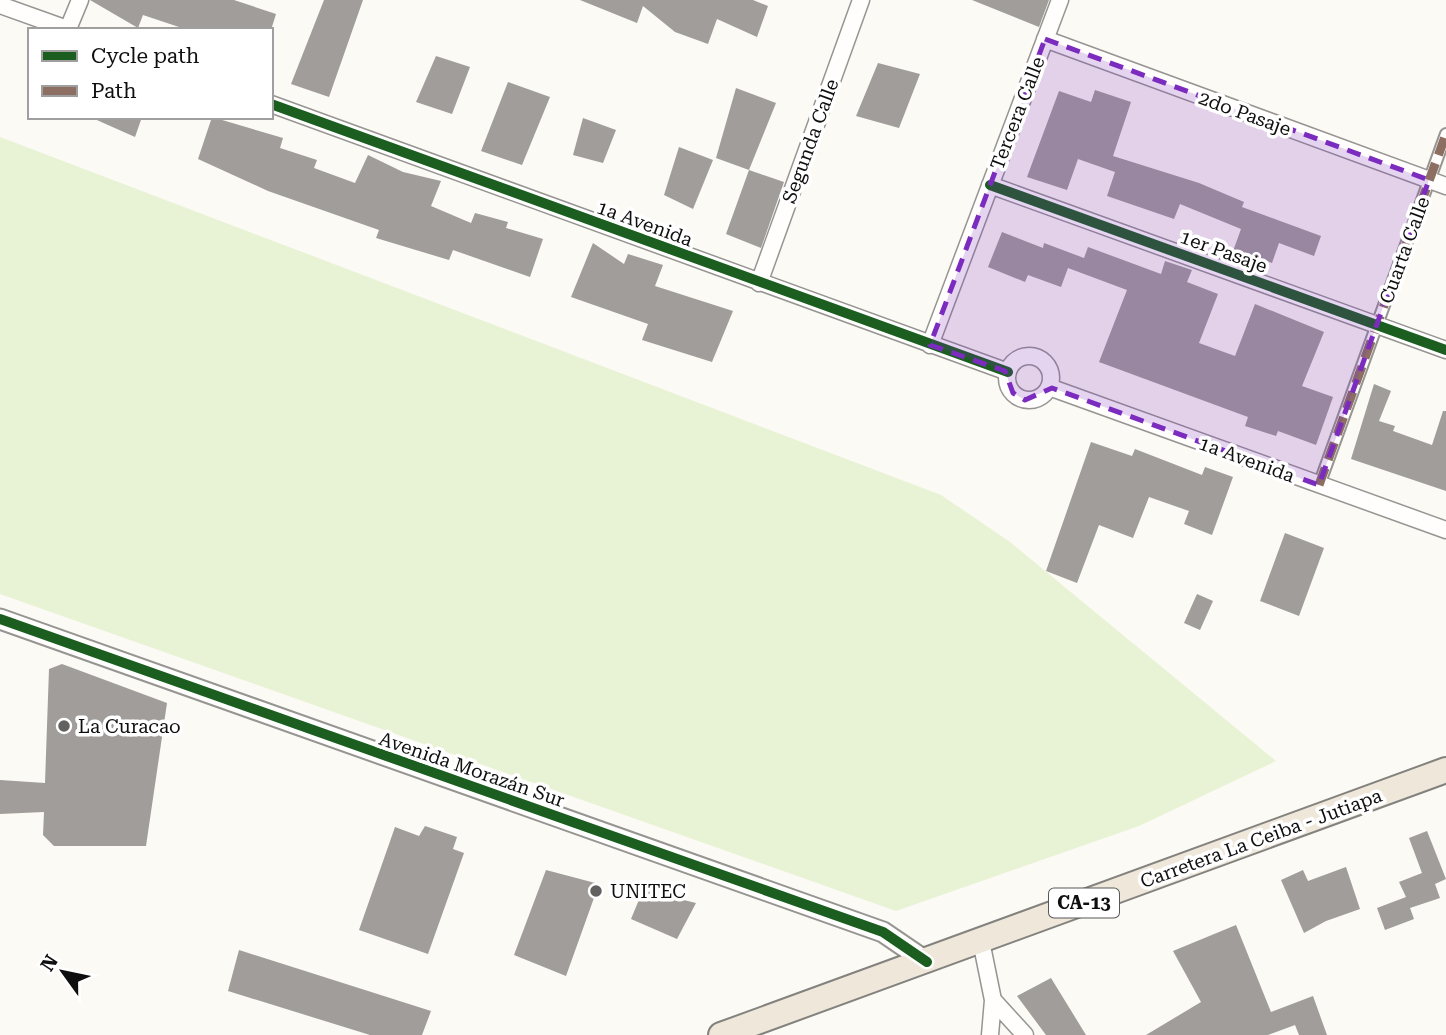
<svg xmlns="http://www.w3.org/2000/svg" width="1446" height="1035" viewBox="0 0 1446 1035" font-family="'Roboto Serif',serif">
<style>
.green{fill:#e8f2d4}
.building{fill:#a09d9a}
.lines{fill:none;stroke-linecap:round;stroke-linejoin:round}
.pedestrian-casing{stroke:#969592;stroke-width:14}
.minor-casing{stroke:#969592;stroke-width:19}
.tertiary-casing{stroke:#969592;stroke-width:23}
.primary-casing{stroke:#83827f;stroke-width:28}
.pedestrian{stroke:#fffefd;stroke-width:10}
.minor{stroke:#fffefd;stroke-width:16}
.tertiary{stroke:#fffefd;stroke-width:19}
.primary{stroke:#eee7da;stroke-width:24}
.quiet{stroke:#8d6e63;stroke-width:9;stroke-dasharray:18 9;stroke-linecap:butt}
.cycleway-casing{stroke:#fff;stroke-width:15}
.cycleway{stroke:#1b5e20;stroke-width:10}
.marked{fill:#7b2cbf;fill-opacity:0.2;stroke:#7b2cbf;stroke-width:5;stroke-dasharray:14 9;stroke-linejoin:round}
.poi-dot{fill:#62615f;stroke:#fff;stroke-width:2.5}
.labels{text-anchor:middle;stroke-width:7;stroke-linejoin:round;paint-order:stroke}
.shield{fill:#fff;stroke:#575757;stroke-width:2}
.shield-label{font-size:18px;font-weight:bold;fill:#0f0f0f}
.street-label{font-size:19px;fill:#0f0f0f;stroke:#fff}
.poi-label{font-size:19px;fill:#0f0f0f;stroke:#fff;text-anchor:start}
</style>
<rect width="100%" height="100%" fill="#fcfaf4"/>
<!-- green -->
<path class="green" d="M 0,137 L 941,495 L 1010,542 L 1276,761 L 1139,826 L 896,911 L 0,594 Z"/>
<!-- building -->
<path class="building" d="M 90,0 L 234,0 L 276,14 L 271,30 L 188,30 L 143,15 L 138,28 Z
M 324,0 L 363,0 L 329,97 L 291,84 Z
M 580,0 L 753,0 L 768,6 L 757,37 L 717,19 L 708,44 L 675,32 L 643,6 L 637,23 Z
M 972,0 L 1049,0 L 1039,27 Z
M 436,56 L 470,67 L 452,114 L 416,102 Z
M 878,63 L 920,74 L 899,128 L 856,116 Z
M 508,82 L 550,97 L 522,165 L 481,151 Z
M 736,88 L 776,103 L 749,170 L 716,158 Z
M 1095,90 L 1131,102 L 1113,156 L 1199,183 L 1244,202 L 1242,207 L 1321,236 L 1314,256 L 1279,243 L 1272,263 L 1251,255 L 1249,260 L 1232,254 L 1241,229 L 1180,204 L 1174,219 L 1107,196 L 1115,172 L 1078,159 L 1067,190 L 1027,177 L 1059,91 L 1091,102 Z
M 90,117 L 142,117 L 135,137 Z
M 212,117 L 283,138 L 280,148 L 317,160 L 314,168 L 355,183 L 368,155 L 403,172 L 441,181 L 431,206 L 471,223 L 475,213 L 508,222 L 506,228 L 543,239 L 530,277 L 453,250 L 449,260 L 376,238 L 379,230 L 268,191 L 198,159 Z
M 583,118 L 616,130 L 603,163 L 573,155 Z
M 679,147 L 713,160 L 693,209 L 664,195 Z
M 749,170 L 784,182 L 761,248 L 726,234 Z
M 1002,232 L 1043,248 L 1044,243 L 1084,258 L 1088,247 L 1161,274 L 1165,261 L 1192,270 L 1187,282 L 1218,294 L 1199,343 L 1235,356 L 1255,304 L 1324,332 L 1302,386 L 1333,397 L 1316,445 L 1278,431 L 1276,436 L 1245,426 L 1248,417 L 1099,362 L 1127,290 L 1068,268 L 1061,287 L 1028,275 L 1025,282 L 988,267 Z
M 593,243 L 624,264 L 628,254 L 663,265 L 655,286 L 733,311 L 712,362 L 642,340 L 648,324 L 571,297 Z
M 1374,384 L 1391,391 L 1379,421 L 1395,426 L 1393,431 L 1432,445 L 1443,411 L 1446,411 L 1446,491 L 1351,459 Z
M 1091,442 L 1132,456 L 1135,449 L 1202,475 L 1205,467 L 1233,477 L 1212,535 L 1184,524 L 1189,511 L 1149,497 L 1133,538 L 1099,525 L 1077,583 L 1046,571 Z
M 1285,533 L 1324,548 L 1299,616 L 1260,601 Z
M 1197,594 L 1213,601 L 1200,630 L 1184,623 Z
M 62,664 L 167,703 L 146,846 L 54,846 L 43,835 L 44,812 L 0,814 L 0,780 L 45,783 L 49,669 Z
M 425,826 L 457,837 L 453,849 L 464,853 L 428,954 L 359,930 L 395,827 L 419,836 Z
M 1427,831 L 1446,879 L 1435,884 L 1440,898 L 1410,908 L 1414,919 L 1385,930 L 1377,908 L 1406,897 L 1399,882 L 1422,873 L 1409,838 Z
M 1346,867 L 1360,909 L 1326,921 L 1304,933 L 1281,880 L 1303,870 L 1308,881 Z
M 546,870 L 599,884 L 566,976 L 514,955 Z
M 643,890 L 696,903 L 677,939 L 631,919 Z
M 1236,925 L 1271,1012 L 1313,996 L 1327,1035 L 1299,1035 L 1295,1025 L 1268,1035 L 1146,1035 L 1201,1002 L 1173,951 Z
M 239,950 L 431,1011 L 422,1035 L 370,1035 L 228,991 Z
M 1051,978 L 1086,1035 L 1046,1035 L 1017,996 Z"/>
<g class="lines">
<defs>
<path id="pedestrian" d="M 1319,485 L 1446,134"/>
<path id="minor" d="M 0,5 L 70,30
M 68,29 L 80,0
M 1045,39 L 1446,186
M 271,104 L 1008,372
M 990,185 L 1446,350
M 759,283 L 861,0
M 930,345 L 1060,0
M1007 378a22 22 0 1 1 44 0a22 22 0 1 1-44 0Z
M 1049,387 L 1446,530
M 981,941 L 993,1000 L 990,1035
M 993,1000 L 1025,1035"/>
<path id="tertiary" d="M 0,619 L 883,932 L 927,962"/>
<path id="primary" d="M 721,1035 L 1446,770"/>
</defs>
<!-- pedestrian casing -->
<use href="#pedestrian" class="pedestrian-casing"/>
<!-- minor casing -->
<use href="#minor" class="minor-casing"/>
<!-- tertiary casing -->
<use href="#tertiary" class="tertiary-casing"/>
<!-- primary casing -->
<use href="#primary" class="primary-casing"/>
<!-- pedestrian -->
<use href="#pedestrian" class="pedestrian"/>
<!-- minor -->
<use href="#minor" class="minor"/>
<!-- tertiary -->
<use href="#tertiary" class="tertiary"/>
<!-- primary -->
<use href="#primary" class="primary"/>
<!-- quiet -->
<path class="quiet" d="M 1319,485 L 1446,134"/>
<defs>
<path id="cycleway" d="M 271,104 L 1008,372
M 990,185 L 1446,350
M 0,619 L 883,932 L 927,962"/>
</defs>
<!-- cycleway casing -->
<use href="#cycleway" class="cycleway-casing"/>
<!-- cycleway -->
<use href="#cycleway" class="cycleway"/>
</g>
<!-- marked area -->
<path class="marked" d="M 1045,39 L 1429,180 L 1319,485 L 1052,388 L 1025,400 L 1013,393 L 1005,371 L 930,345 Z"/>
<!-- markers -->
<g class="poi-dot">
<circle cx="64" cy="726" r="7"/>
<circle cx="596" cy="891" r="7"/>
</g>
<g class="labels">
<!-- shield labels -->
<rect class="shield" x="1049" y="888.5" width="70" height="29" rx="5"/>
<g class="shield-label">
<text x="1084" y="909">CA-13</text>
</g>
<!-- street labels -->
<g class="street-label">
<text transform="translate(1017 113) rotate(-69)" y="7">Tercera Calle</text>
<text transform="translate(1245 113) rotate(20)" y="7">2do Pasaje</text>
<text transform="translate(810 141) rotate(-70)" y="7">Segunda Calle</text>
<text transform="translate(645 223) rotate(20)" y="7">1a Avenida</text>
<text transform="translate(1404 250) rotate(-70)" y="7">Cuarta Calle</text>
<text transform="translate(1224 251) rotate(20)" y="7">1er Pasaje</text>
<text transform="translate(1247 459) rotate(20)" y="7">1a Avenida</text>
<text transform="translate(472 769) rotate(19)" y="7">Avenida Morazán Sur</text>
<text transform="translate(1261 838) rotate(-20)" y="7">Carretera La Ceiba - Jutiapa</text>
</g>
<!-- poi labels -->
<g class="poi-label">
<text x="78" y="733">La Curacao</text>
<text x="610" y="898">UNITEC</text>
</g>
</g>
<!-- legend -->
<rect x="28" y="28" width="245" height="91" fill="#ffffff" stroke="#9f9f9f" stroke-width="2"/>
<rect x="42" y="51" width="35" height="10" fill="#1b5e20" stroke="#9f9f9f" stroke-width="2"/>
<text x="91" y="63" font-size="21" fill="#0f0f0f">Cycle path</text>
<rect x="42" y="86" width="35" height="10" fill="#8d6e63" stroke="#9f9f9f" stroke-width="2"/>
<text x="91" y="98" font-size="21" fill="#0f0f0f">Path</text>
<!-- north arrow -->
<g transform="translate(63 972) rotate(303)" stroke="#ffffff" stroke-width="5" paint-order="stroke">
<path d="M0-5L12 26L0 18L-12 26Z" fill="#0f0f0f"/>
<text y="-10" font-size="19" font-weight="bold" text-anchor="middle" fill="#0f0f0f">N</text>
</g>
</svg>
